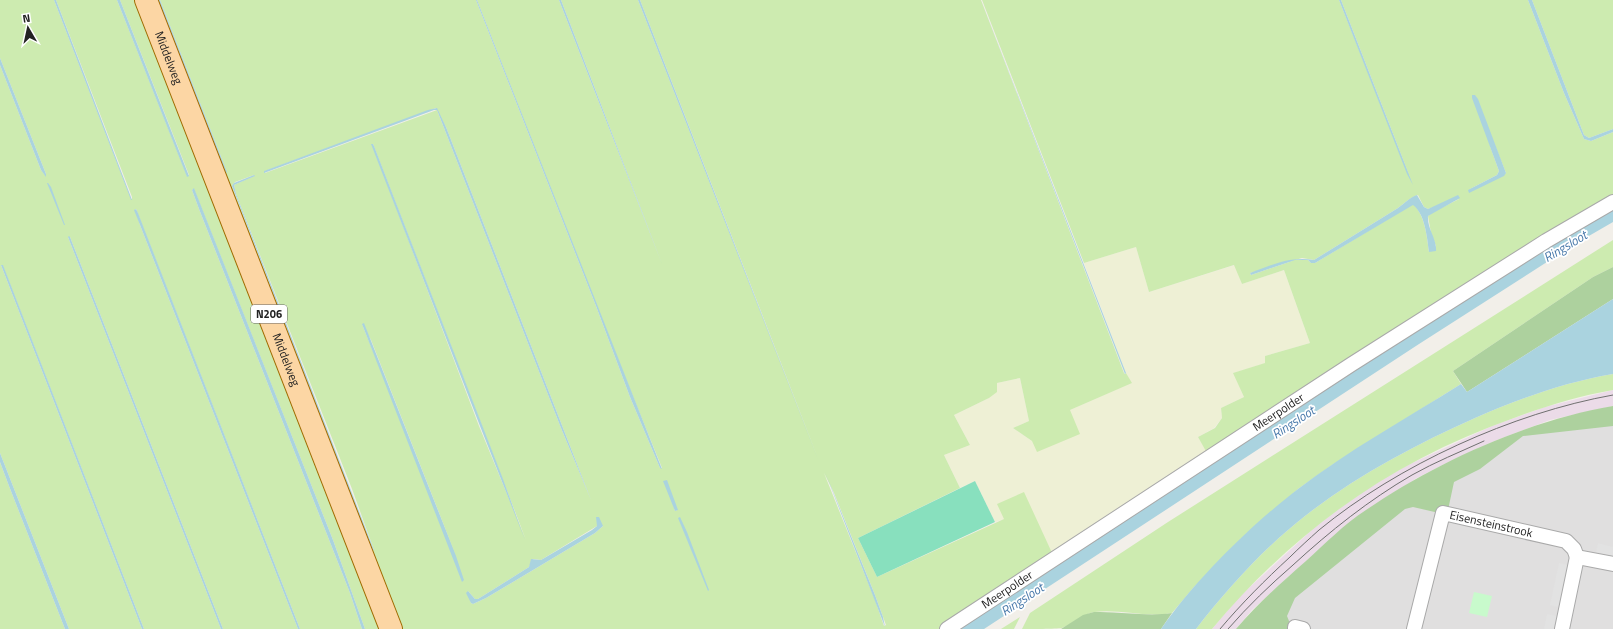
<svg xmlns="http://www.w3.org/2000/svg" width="1613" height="629" viewBox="0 0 1613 629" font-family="'Titillium Web',sans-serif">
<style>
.residential{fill:#e0dfdf}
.industrial{fill:#ebdbe8}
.farmland{fill:#eef0d5}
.grass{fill:#cdebb0;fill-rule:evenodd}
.forest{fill:#add19e}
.park{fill:#c8facc}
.pitch{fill:#88e0be}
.parking{fill:#e2e2e2}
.water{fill:#aad3df}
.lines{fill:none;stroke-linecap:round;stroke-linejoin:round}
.street-casing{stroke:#a9a9a9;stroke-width:16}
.primary-casing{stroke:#a06b00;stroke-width:24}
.street{stroke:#fff;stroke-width:14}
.primary{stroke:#fcd6a4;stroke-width:22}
.tram{stroke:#707070;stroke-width:1}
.labels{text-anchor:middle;stroke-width:3.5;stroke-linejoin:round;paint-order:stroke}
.shield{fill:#fff;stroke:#646464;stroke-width:1}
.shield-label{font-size:11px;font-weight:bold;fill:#222}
.street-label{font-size:12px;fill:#222;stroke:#fff}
.water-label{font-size:13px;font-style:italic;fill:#4a7aab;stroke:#fff}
</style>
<rect width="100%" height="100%" fill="#f2efe9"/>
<!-- residential -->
<path class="residential" d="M 1613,418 L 1613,629 L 1242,629 L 1364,512 L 1521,434 Z"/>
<!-- industrial -->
<path class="industrial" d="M 1613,390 L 1613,406 L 1550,420 L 1497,440 L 1455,459 L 1415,479 L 1288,577 L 1252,610 L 1236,629 L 1212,629 L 1238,598 L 1315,527 L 1355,497 L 1381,480 L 1408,465 L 1492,426 L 1545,407 Z"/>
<!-- farmland -->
<path class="farmland" d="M 1136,247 L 1149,292 L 1235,265 L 1242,284 L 1284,270 L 1310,343 L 1265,356 L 1266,363 L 1234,373 L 1244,397 L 1221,408 L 1222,418 L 1214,428 L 1198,437 L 1208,453 L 1053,555 L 1005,519 L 995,522 L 975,481 L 960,488 L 944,455 L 970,445 L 954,415 L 989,398 L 997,383 L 1020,378 L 1029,421 L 1013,428 L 1032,441 L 1070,410 L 1131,383 L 1126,373 L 1084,263 Z"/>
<!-- grass -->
<path class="grass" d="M 0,0 L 54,0 L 131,199 L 132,199 L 132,197 L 56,0 L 117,0 L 187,176 L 189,175 L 120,0 L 158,0 L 202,113 L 227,172 L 160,0 L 476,0 L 596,306 L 630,397 L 660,468 L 662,468 L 619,362 L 477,0 L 559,0 L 662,264 L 561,0 L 638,0 L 819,461 L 640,0 L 981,0 L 1124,373 L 1125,374 L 1126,373 L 1132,383 L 1070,410 L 1080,434 L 1037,452 L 1032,441 L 1013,428 L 1029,421 L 1020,378 L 997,383 L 997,392 L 989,398 L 954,415 L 970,445 L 944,455 L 960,488 L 858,538 L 877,577 L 1004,519 L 997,504 L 1024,492 L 1053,555 L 1207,453 L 1198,437 L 1215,428 L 1222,418 L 1221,408 L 1244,397 L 1233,373 L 1265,363 L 1265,356 L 1310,343 L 1284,270 L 1242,284 L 1234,265 L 1149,292 L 1136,247 L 1084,263 L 982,0 L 1339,0 L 1413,185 L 1341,0 L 1528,0 L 1564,93 L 1584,139 L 1591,141 L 1613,132 L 1613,208 L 955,629 L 365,629 L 333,540 L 194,189 L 192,190 L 199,209 L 350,593 L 362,629 L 300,629 L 136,209 L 135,209 L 140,225 L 298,629 L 223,629 L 70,237 L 68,237 L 221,629 L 144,629 L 3,266 L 1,265 L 142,629 L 69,629 L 0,453 L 0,65 L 41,170 L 46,176 L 46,174 L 0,58 ZM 1475,95 L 1506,173 L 1468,190 L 1497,175 L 1499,171 L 1491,149 ZM 436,108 L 446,127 L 591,500 L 561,428 L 437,110 L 265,173 L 265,171 ZM 372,144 L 373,144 L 526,540 L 479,426 ZM 254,175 L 254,176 L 234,185 L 236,194 L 352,489 L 374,550 L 373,550 L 355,506 L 232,186 L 235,182 ZM 1418,195 L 1424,207 L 1428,209 L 1459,199 L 1433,212 L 1428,216 L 1431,233 L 1436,246 L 1429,252 C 1427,237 1425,215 1413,204 L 1315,263 L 1311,263 L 1308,260 L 1295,260 L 1251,275 L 1250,273 L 1302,258 L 1314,260 L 1398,208 C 1405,203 1410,197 1418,195 ZM 362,324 L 371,340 L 456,556 L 368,339 ZM 824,473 L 834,493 L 875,595 L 886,625 L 884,626 L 875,600 ZM 666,479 L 677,510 L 675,511 ZM 597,526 L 603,526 L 595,533 L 486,598 L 473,604 L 471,603 L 468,591 L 475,599 L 478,599 L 529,567 L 533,559 L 541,560 Z
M 1532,0 L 1613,0 L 1613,129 L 1589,138 L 1584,135 Z
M 1613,240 L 1613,267 L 1593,277 L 1453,371 L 1461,384 L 1332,465 L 1298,489 L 1227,553 L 1194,587 L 1172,613 C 1145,618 1121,609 1095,612 C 1082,614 1074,623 1062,628 C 1056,629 1030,629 1022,629 L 1030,613 L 1168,522 Z
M 1613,374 L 1613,390 C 1579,396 1546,406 1514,418 C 1392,461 1295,530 1212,629 L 1196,629 C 1228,588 1264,548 1305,516 C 1357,475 1415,445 1475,418 C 1519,399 1565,382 1613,374 Z
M 0,462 L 9,486 L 65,629 L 0,629 Z
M 1020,617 L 1014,629 L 1001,629 Z"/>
<!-- forest -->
<path class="forest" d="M 1613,267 L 1613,299 L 1467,392 L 1453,371 L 1593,277 Z
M 1613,406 L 1613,426 L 1523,436 L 1480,469 L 1454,482 L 1448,510 L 1439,513 L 1413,507 L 1405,509 L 1295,598 L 1287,616 L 1291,626 L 1290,629 L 1236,629 C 1257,604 1281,583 1306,561 C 1325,544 1344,524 1366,510 C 1436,462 1529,420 1613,406 Z
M 1094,612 C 1120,611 1146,617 1172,613 L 1161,629 L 1061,629 L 1083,615 Z"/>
<!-- park -->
<path class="park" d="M 1474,592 L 1492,596 L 1487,617 L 1469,613 Z"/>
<!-- pitch -->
<path class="pitch" d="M 975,481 L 995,522 L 877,577 L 858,538 Z"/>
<!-- parking -->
<path class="parking" d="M 1598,543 L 1613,547 L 1613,556 L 1596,552 Z
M 1559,563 L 1568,565 L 1558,607 L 1550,605 Z
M 1547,614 L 1557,616 L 1554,629 L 1544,629 Z"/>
<!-- water -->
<path class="water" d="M 54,0 L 56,0 L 132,200 L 131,200 Z
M 117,0 L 120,0 L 189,176 L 187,177 Z
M 158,0 L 160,0 L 227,172 L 226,173 Z
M 476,0 L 477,0 L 662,469 L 660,468 L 630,397 L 596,306 Z
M 559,0 L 561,0 L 662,264 Z
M 638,0 L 640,0 L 819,462 Z
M 981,0 L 1126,373 L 1125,374 Z
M 1339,0 L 1341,0 L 1413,185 L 1407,174 Z
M 1528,0 L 1532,0 L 1584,135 L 1589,138 L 1613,129 L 1613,132 L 1591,141 L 1584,139 L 1564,93 Z
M 0,58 L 46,174 L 46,177 L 41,170 L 0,65 Z
M 1472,95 L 1475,95 L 1478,99 L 1506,173 L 1504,176 L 1469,193 L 1468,190 L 1497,175 L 1499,171 L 1472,98 Z
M 437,108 L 446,127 L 591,500 L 561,428 L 437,110 L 434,110 L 264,173 L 264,171 L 428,110 Z
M 371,144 L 373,144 L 374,146 L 503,479 L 525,540 L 480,426 Z
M 254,175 L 255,176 L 234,185 L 236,194 L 374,550 L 373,550 L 355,506 L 232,186 L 234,183 Z
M 47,183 L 48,183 L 51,187 L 65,225 L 64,225 Z
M 194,188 L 333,540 L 365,629 L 362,629 L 350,593 L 199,209 L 192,190 Z
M 1417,195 L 1424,207 L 1428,209 L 1458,195 L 1460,198 L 1428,216 C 1427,229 1437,239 1436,251 L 1429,252 C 1427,237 1425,214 1413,205 L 1315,263 L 1311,263 L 1308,260 L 1295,260 L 1251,275 L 1250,273 C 1272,265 1290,256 1314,260 L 1398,208 C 1405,203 1410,197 1417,195 Z
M 1613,208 L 1613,222 L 1575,244 L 1419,344 L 984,629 L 955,629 L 1532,254 Z
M 136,209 L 138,213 L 300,629 L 298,629 L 140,225 L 134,210 Z
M 69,236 L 70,237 L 223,629 L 221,629 L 68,237 Z
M 1,265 L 3,265 L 144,629 L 142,629 Z
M 1613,299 L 1613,374 C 1565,382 1519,399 1475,418 C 1415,445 1357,475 1305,516 C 1264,548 1228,588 1196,629 L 1161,629 C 1196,579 1250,526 1298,489 C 1349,450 1407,418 1461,384 L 1467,392 Z
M 364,323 L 456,556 L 464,580 L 462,582 L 362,324 Z
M 0,453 L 69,629 L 65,629 L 9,486 L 0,462 Z
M 825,472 L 875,595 L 883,617 L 885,627 Z
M 667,480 L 678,510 L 675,511 L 663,481 Z
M 596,517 L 599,517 L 603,526 L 595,533 L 486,598 L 473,604 L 471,603 L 466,593 L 468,591 L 475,599 L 478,599 L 529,567 L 531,559 L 541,560 L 592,530 L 597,526 Z
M 680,517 L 687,532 L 709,590 L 708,591 L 678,518 Z"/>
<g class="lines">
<defs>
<g id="street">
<path d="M 1577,557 L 1613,564"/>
<path id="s1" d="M 947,629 L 1352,364 L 1546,241 L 1613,202"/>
<path d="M 1295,629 L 1295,627 L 1303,629"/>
<path id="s2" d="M 1414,629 L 1443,513 L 1566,541 L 1574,549 L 1577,557"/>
<path d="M 1562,629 L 1577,557"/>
</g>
<g id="primary">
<path id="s3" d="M 146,0 L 391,629"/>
</g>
</defs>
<!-- street casing -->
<use href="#street" class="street-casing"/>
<!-- primary casing -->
<use href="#primary" class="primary-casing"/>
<!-- street -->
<use href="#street" class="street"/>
<!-- primary -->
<use href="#primary" class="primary"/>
<!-- tram -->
<path class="tram" d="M 1220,629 C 1242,603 1265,580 1290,557 C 1299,548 1309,539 1319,530 C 1398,465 1512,413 1613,395
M 1228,629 C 1248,606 1270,585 1293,565 C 1330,531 1369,500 1412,475 C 1435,462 1460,452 1484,441"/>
</g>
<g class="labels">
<!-- shield labels -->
<rect class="shield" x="251" y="305" width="36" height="18" rx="3"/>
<g class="shield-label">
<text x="269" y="318">N206</text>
</g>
<!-- street labels -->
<g class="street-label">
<text dy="4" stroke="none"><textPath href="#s3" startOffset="62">Middelweg</textPath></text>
<text dy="4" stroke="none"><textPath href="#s3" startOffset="386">Middelweg</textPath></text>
<text dy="4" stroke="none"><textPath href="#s1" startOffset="396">Meerpolder</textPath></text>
<text dy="4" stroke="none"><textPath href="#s2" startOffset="169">Eisensteinstrook</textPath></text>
<text dy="4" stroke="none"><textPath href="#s1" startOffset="72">Meerpolder</textPath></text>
</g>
<!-- water labels -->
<g class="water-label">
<text transform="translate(1565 246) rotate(-31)" y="5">Ringsloot</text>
<text transform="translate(1293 422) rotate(-33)" y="5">Ringsloot</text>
<text transform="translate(1022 599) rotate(-33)" y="5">Ringsloot</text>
</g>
</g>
<!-- north arrow -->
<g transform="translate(28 28) rotate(351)" stroke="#ffffff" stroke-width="3" paint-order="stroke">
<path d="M0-3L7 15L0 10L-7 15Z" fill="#222222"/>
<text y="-6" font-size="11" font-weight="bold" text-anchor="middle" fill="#222222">N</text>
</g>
</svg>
